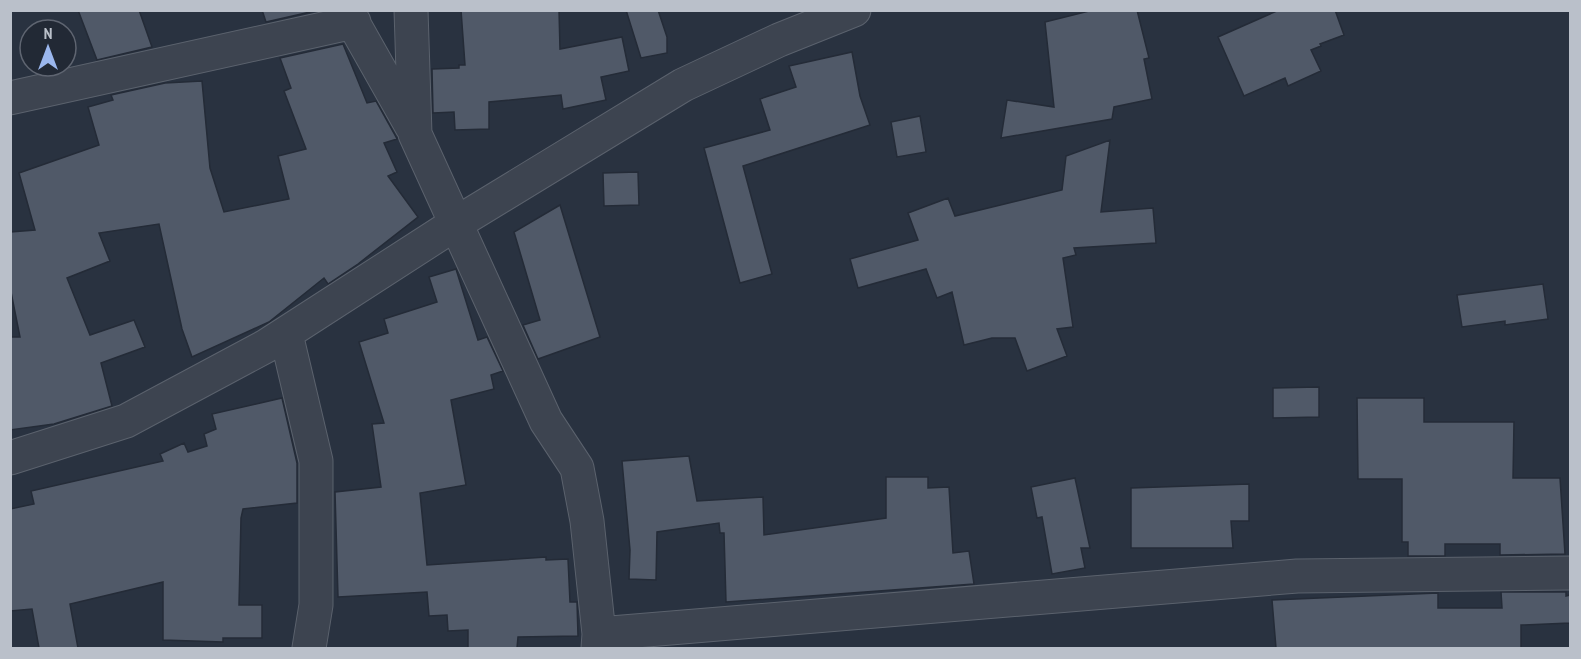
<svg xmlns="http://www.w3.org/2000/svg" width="1581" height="659" viewBox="0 0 1581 659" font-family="'PT Sans Narrow',sans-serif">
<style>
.building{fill:#505968;stroke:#242b37;stroke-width:1.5}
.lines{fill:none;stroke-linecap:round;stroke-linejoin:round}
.minor-casing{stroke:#5b626d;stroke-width:35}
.minor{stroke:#3d4450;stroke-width:33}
</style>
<rect width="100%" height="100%" fill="#293240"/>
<!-- building -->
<path class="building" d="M 78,10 L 139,10 L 152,47 L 97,60 Z
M 262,10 L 319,10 L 266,22 Z
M 461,10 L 559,10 L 560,49 L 622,37 L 629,71 L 601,77 L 606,100 L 563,109 L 561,95 L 489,102 L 489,129 L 455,130 L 454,112 L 433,113 L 432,69 L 459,68 L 459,65 L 465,65 Z
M 626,10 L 658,10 L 667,37 L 667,53 L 641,58 Z
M 1093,10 L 1137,10 L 1149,58 L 1144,59 L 1152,99 L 1114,107 L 1112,119 L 1001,138 L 1007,100 L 1054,107 L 1045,22 Z
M 1279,10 L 1335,10 L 1344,35 L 1320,44 L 1321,46 L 1311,50 L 1321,71 L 1288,86 L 1285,78 L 1244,96 L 1218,37 Z
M 343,44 L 367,103 L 376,101 L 396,137 L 397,139 L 384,143 L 397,172 L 388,176 L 418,217 L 358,264 L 328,284 L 324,278 L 269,322 L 192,357 L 182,329 L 159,224 L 99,233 L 110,261 L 67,278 L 90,335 L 134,320 L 145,347 L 101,363 L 112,406 L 54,424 L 10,430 L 10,337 L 20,337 L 10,287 L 10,232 L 35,230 L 19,173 L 99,145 L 88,107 L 113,100 L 111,95 L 165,83 L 202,81 L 210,168 L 224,212 L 289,199 L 278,156 L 306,149 L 284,91 L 291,88 L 280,58 Z
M 852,52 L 860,96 L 870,125 L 743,166 L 772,274 L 740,283 L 704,148 L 770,130 L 760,99 L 796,87 L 789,66 Z
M 920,116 L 926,152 L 897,157 L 891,122 Z
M 1110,140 L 1101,212 L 1153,208 L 1156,243 L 1074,248 L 1076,255 L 1063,258 L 1073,327 L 1057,329 L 1067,356 L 1027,371 L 1015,338 L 992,338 L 964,345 L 952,292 L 937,298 L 926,269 L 858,288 L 850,259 L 918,240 L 908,213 L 948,198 L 955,216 L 1062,190 L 1066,156 Z
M 638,172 L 639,205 L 604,206 L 603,173 Z
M 560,205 L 600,337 L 538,359 L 523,325 L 540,320 L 514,232 Z
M 456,269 L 478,340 L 487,337 L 503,371 L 491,375 L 494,389 L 451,400 L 466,485 L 420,493 L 427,565 L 546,557 L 546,560 L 568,559 L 570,602 L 577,602 L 578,636 L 518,637 L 517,648 L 468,648 L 468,630 L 448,631 L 447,615 L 429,616 L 427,592 L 338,597 L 335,492 L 381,487 L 372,424 L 384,423 L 359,342 L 388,333 L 384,319 L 437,302 L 429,277 Z
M 1543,284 L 1548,319 L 1505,325 L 1505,321 L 1462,327 L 1457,295 Z
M 1319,387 L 1319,417 L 1273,418 L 1273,388 Z
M 282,398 L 297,463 L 297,503 L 243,509 L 241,518 L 239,605 L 262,605 L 262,638 L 223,638 L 223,642 L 163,640 L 163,582 L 70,604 L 78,648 L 39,648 L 32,609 L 10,611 L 10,509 L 34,504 L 31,491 L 163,461 L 160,454 L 184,443 L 188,452 L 207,446 L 204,434 L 216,429 L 212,414 Z
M 1357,398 L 1424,398 L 1424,422 L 1514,422 L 1513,478 L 1560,478 L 1565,554 L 1500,555 L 1500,544 L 1445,544 L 1445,556 L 1408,556 L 1408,542 L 1402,542 L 1402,479 L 1358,479 Z
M 689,456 L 697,501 L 763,497 L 764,535 L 886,518 L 886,477 L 928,477 L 928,488 L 949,487 L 953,553 L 969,551 L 974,584 L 726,602 L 724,533 L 720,533 L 719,523 L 657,532 L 656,580 L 629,579 L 630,550 L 622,461 Z
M 1075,478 L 1090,548 L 1081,548 L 1085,568 L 1052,574 L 1042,517 L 1037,518 L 1031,487 Z
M 1249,484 L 1249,521 L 1231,521 L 1233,548 L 1131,548 L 1131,488 Z
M 1501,592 L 1566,592 L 1566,596 L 1570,595 L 1570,623 L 1521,625 L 1521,648 L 1276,648 L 1272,600 L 1438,593 L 1438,608 L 1502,608 Z"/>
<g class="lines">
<defs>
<path id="minor" d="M 346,10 L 412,127
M 411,10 L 415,134 L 546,421 L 577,468 L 587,521 L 599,634 L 598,648
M 10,98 L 354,22
M 286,334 L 316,461 L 316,605 L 309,648
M 10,458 L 126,421 L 266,346 L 455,224 L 683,85 L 779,40 L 854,10
M 599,634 L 1297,576 L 1570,573"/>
</defs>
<!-- minor casing -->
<use href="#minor" class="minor-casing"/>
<!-- minor -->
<use href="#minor" class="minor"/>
</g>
<!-- border -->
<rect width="1581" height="659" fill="none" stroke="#bac0ca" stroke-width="24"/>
<!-- north arrow -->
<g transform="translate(48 48)"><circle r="28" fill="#222935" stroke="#5f6571" stroke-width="1.5"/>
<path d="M0-4.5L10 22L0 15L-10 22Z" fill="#9bb7ee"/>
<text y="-9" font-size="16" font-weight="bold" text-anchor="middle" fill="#bac0ca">N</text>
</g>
</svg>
